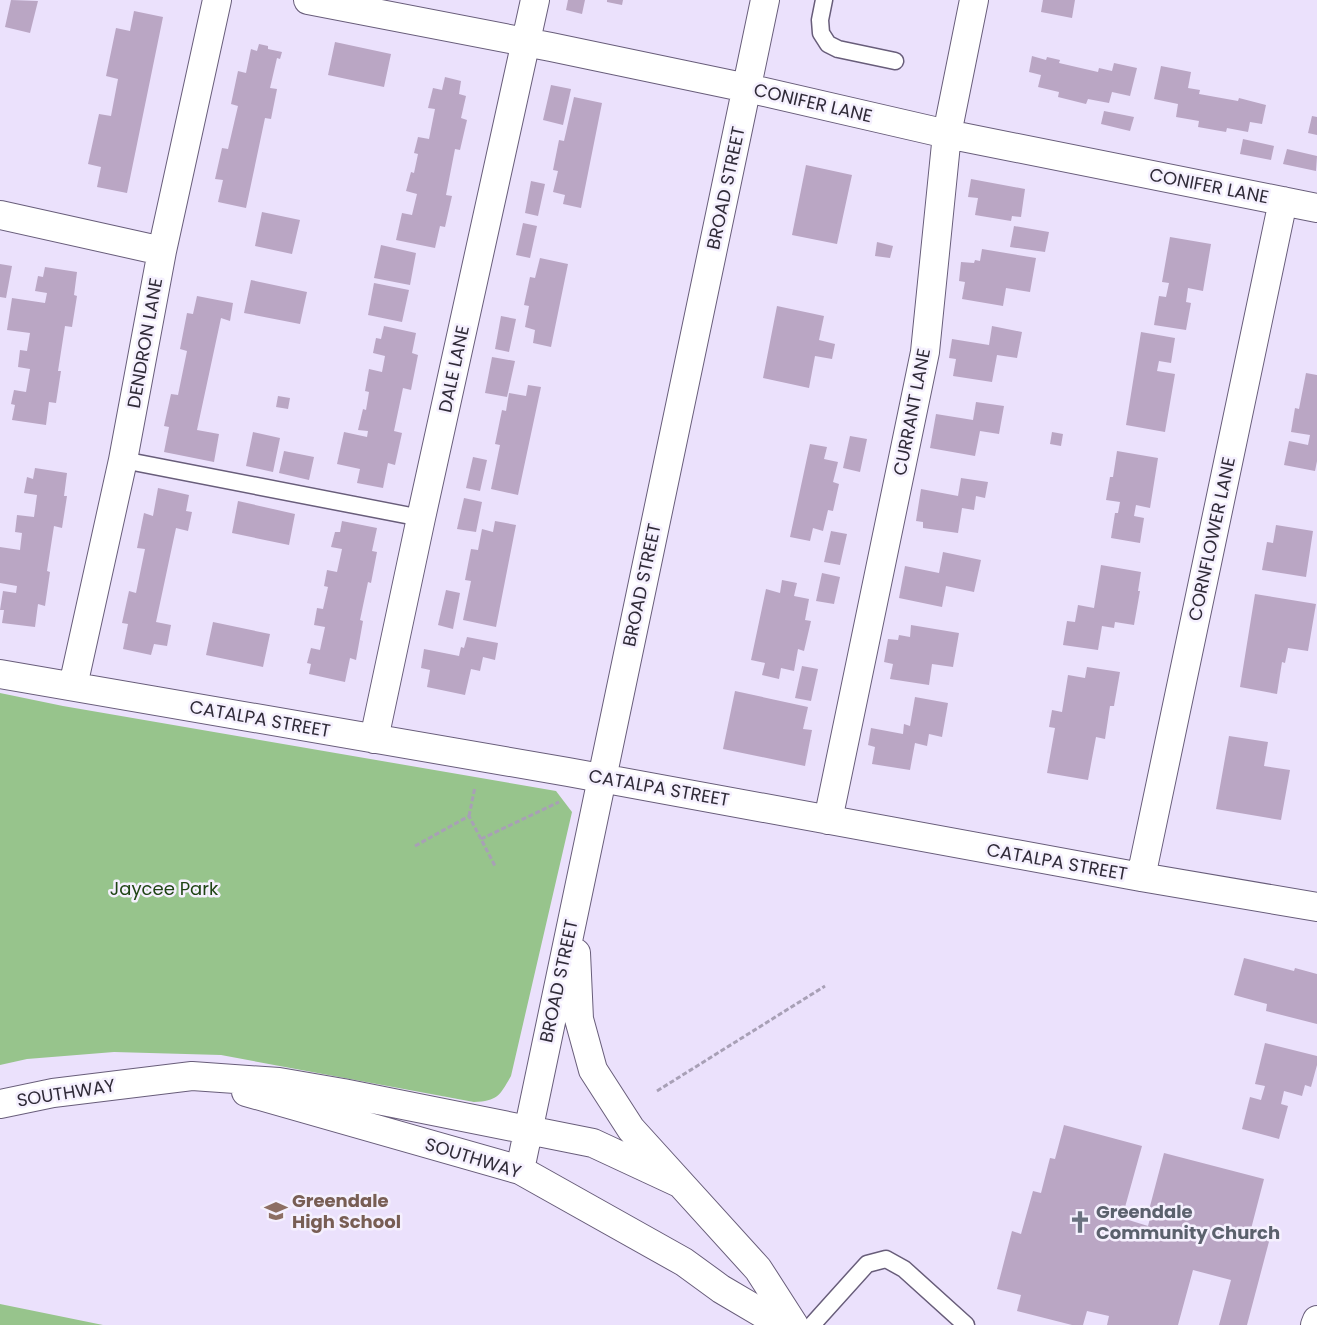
<svg xmlns="http://www.w3.org/2000/svg" width="1317" height="1325" viewBox="0 0 1317 1325" font-family="Poppins,sans-serif">
<style>
.green{fill:#97c48c}
.building{fill:#baa6c4}
.lines{fill:none;stroke-linecap:round;stroke-linejoin:round}
.service-casing{stroke:#685d7a;stroke-width:19}
.minor-casing{stroke:#685d7a;stroke-width:30}
.path{stroke:#a8a0b6;stroke-width:3;stroke-dasharray:5 2.5;stroke-linecap:butt}
.service{stroke:#fff;stroke-width:16}
.minor{stroke:#fff;stroke-width:28}
.labels{text-anchor:middle;stroke-width:5;stroke-linejoin:round;paint-order:stroke}
.street-label{font-size:18px;fill:#302b38;stroke:#f5f0fe}
.park-label{font-size:18px;fill:#1f4414;stroke:#f5f0fe}
.education-label{font-size:18px;font-weight:bold;fill:#785e54;stroke:#f5f0fe;text-anchor:start}
.worship-label{font-size:18px;font-weight:bold;fill:#5b616d;stroke:#f5f0fe;text-anchor:start}
</style>
<rect width="100%" height="100%" fill="#ebe1fc"/>
<!-- green -->
<path class="green" d="M 0,693 L 63,706 L 556,791 L 572,812 L 511,1076 C 500,1095 498,1101 474,1102 L 221,1055 L 114,1052 L 27,1059 L 0,1065 Z
M 0,1304 L 103,1325 L 0,1325 Z"/>
<!-- building -->
<path class="building" d="M 11,0 L 38,1 L 30,33 L 5,27 Z
M 568,0 L 585,0 L 582,14 L 566,10 Z
M 607,0 L 623,0 L 622,5 L 607,2 Z
M 1043,0 L 1075,0 L 1072,18 L 1041,12 Z
M 134,11 L 163,17 L 127,193 L 97,187 L 101,167 L 88,164 L 99,114 L 111,116 L 118,79 L 106,76 L 116,28 L 130,31 Z
M 335,42 L 391,54 L 384,87 L 328,75 Z
M 259,44 L 268,46 L 268,49 L 282,52 L 280,59 L 277,58 L 270,88 L 277,89 L 271,119 L 265,118 L 246,208 L 218,202 L 223,180 L 215,179 L 222,148 L 228,149 L 238,106 L 231,104 L 238,71 L 246,73 L 251,49 L 257,51 Z
M 1032,56 L 1046,60 L 1047,57 L 1060,60 L 1059,63 L 1098,72 L 1099,68 L 1112,71 L 1114,63 L 1137,68 L 1130,96 L 1112,92 L 1109,103 L 1088,99 L 1086,104 L 1058,97 L 1059,92 L 1038,87 L 1041,75 L 1029,72 Z
M 1161,66 L 1191,72 L 1188,88 L 1200,90 L 1199,94 L 1238,101 L 1239,98 L 1266,105 L 1262,124 L 1250,122 L 1248,132 L 1227,128 L 1226,132 L 1198,127 L 1199,121 L 1176,117 L 1178,104 L 1154,99 Z
M 445,77 L 461,81 L 459,94 L 466,96 L 461,118 L 467,120 L 460,150 L 455,149 L 446,195 L 452,196 L 445,227 L 440,226 L 435,248 L 396,240 L 402,213 L 412,215 L 417,194 L 406,191 L 411,172 L 414,173 L 418,154 L 414,153 L 418,137 L 429,139 L 435,109 L 428,108 L 433,88 L 442,90 Z
M 551,85 L 571,89 L 563,125 L 543,120 Z
M 574,97 L 602,103 L 581,208 L 563,204 L 565,195 L 553,192 L 558,171 L 553,170 L 559,140 L 564,141 Z
M 1104,111 L 1134,117 L 1130,131 L 1101,124 Z
M 1312,116 L 1317,117 L 1317,135 L 1308,133 Z
M 1243,139 L 1274,146 L 1271,160 L 1240,154 Z
M 1287,149 L 1317,156 L 1316,171 L 1283,164 Z
M 806,165 L 852,175 L 837,244 L 792,235 Z
M 971,179 L 1025,189 L 1021,217 L 1012,216 L 1011,221 L 975,215 L 978,198 L 968,197 Z
M 531,181 L 545,184 L 538,216 L 525,213 Z
M 262,212 L 300,220 L 292,254 L 255,246 Z
M 523,223 L 537,226 L 530,258 L 516,255 Z
M 1014,226 L 1049,232 L 1045,252 L 1010,247 Z
M 1170,237 L 1211,244 L 1203,291 L 1188,288 L 1186,302 L 1191,303 L 1186,330 L 1154,325 L 1159,296 L 1166,297 L 1169,283 L 1162,282 Z
M 877,242 L 893,246 L 890,258 L 875,256 Z
M 381,245 L 416,253 L 410,285 L 374,278 Z
M 982,249 L 1036,258 L 1030,292 L 1006,288 L 1003,306 L 962,299 L 965,282 L 959,281 L 961,262 L 974,263 L 975,260 L 980,261 Z
M 540,258 L 568,264 L 551,347 L 533,343 L 535,330 L 525,327 L 529,306 L 524,305 L 530,277 L 535,278 Z
M 0,264 L 12,266 L 6,298 L 0,297 Z
M 45,267 L 77,272 L 74,295 L 77,296 L 72,327 L 65,326 L 58,371 L 61,371 L 56,403 L 49,402 L 46,425 L 12,420 L 15,405 L 11,404 L 14,390 L 26,392 L 30,369 L 18,367 L 20,350 L 27,351 L 30,333 L 7,330 L 12,298 L 45,303 L 47,293 L 35,291 L 38,276 L 43,277 Z
M 251,280 L 307,292 L 300,324 L 244,313 Z
M 374,283 L 409,290 L 402,322 L 368,315 Z
M 197,296 L 233,303 L 230,321 L 221,318 L 197,430 L 219,434 L 214,462 L 164,452 L 169,427 L 164,426 L 171,394 L 178,395 L 187,351 L 180,349 L 187,313 L 193,314 Z
M 777,306 L 824,316 L 819,340 L 835,344 L 832,359 L 815,356 L 809,388 L 763,378 Z
M 501,316 L 516,319 L 509,352 L 495,349 Z
M 384,326 L 416,333 L 412,353 L 418,355 L 411,390 L 403,388 L 394,431 L 402,433 L 395,465 L 388,463 L 383,488 L 357,483 L 360,469 L 337,464 L 344,432 L 367,437 L 368,431 L 358,430 L 363,409 L 366,410 L 369,392 L 365,391 L 369,369 L 382,372 L 385,356 L 373,353 L 376,338 L 381,339 Z
M 992,326 L 1022,332 L 1017,358 L 997,355 L 992,382 L 953,376 L 956,359 L 949,358 L 952,339 L 989,345 Z
M 1141,332 L 1175,338 L 1171,363 L 1159,361 L 1157,371 L 1175,374 L 1165,432 L 1126,425 Z
M 492,357 L 515,361 L 507,397 L 485,393 Z
M 1306,373 L 1317,375 L 1317,461 L 1315,471 L 1284,465 L 1289,441 L 1308,445 L 1310,435 L 1291,432 L 1295,408 L 1299,409 Z
M 528,385 L 541,387 L 518,495 L 491,489 L 500,445 L 495,444 L 502,410 L 506,411 L 509,393 L 526,396 Z
M 278,396 L 290,398 L 288,409 L 276,407 Z
M 976,402 L 1004,406 L 999,434 L 980,431 L 975,456 L 930,448 L 936,414 L 973,420 Z
M 253,432 L 280,438 L 273,472 L 246,466 Z
M 1052,432 L 1063,434 L 1061,446 L 1050,444 Z
M 850,436 L 867,439 L 860,472 L 843,468 Z
M 810,444 L 827,447 L 824,459 L 838,462 L 833,482 L 839,484 L 833,511 L 828,510 L 823,531 L 813,528 L 810,541 L 790,537 Z
M 284,451 L 314,457 L 309,480 L 279,473 Z
M 1117,451 L 1158,458 L 1150,508 L 1136,505 L 1134,516 L 1144,518 L 1140,543 L 1111,538 L 1115,513 L 1118,513 L 1120,502 L 1106,500 L 1110,477 L 1113,477 Z
M 473,457 L 487,460 L 480,491 L 466,488 Z
M 35,468 L 67,473 L 64,496 L 67,496 L 62,528 L 54,526 L 47,571 L 50,572 L 45,606 L 38,604 L 35,627 L 2,623 L 4,610 L 0,610 L 3,591 L 16,593 L 17,586 L 0,583 L 0,547 L 20,550 L 22,533 L 15,532 L 17,515 L 34,517 L 37,495 L 24,493 L 27,477 L 33,479 Z
M 961,478 L 988,482 L 985,498 L 976,496 L 974,510 L 962,508 L 958,533 L 923,528 L 923,522 L 916,521 L 921,489 L 958,496 Z
M 158,488 L 189,495 L 186,511 L 192,512 L 188,531 L 176,528 L 156,622 L 171,625 L 167,646 L 154,644 L 151,655 L 123,649 L 128,624 L 122,623 L 129,591 L 136,593 L 145,549 L 137,548 L 144,513 L 153,516 Z
M 464,498 L 482,502 L 476,532 L 457,529 Z
M 238,501 L 295,514 L 289,545 L 232,533 Z
M 342,521 L 377,528 L 372,551 L 377,552 L 371,583 L 368,582 L 360,620 L 363,621 L 356,660 L 350,658 L 345,682 L 309,674 L 311,664 L 307,663 L 311,648 L 320,650 L 325,627 L 314,625 L 317,608 L 323,609 L 328,587 L 324,586 L 327,570 L 337,572 L 342,549 L 331,547 L 335,532 L 340,532 Z
M 495,521 L 516,525 L 496,627 L 463,620 L 471,581 L 465,580 L 471,549 L 478,550 L 482,529 L 493,532 Z
M 1276,525 L 1313,531 L 1306,577 L 1262,570 L 1267,542 L 1273,543 Z
M 831,531 L 847,534 L 840,565 L 824,562 Z
M 943,552 L 981,560 L 974,592 L 946,586 L 942,607 L 899,598 L 905,566 L 939,573 Z
M 1101,565 L 1141,572 L 1138,591 L 1140,591 L 1134,625 L 1115,622 L 1114,628 L 1102,626 L 1098,650 L 1063,645 L 1067,621 L 1075,622 L 1078,605 L 1094,608 Z
M 822,573 L 840,577 L 834,604 L 816,601 Z
M 782,580 L 797,583 L 794,596 L 809,599 L 805,620 L 811,621 L 804,651 L 798,649 L 794,671 L 781,668 L 779,679 L 762,675 L 765,663 L 751,660 L 766,589 L 780,593 Z
M 446,590 L 460,593 L 453,629 L 438,625 Z
M 1255,594 L 1316,604 L 1308,651 L 1288,648 L 1285,663 L 1282,662 L 1277,694 L 1240,687 Z
M 213,622 L 270,634 L 263,667 L 206,655 Z
M 911,625 L 959,633 L 953,667 L 932,664 L 929,685 L 890,679 L 893,664 L 884,662 L 888,639 L 898,640 L 899,635 L 910,637 Z
M 467,637 L 498,643 L 495,660 L 483,657 L 480,671 L 471,669 L 465,695 L 427,687 L 430,670 L 421,668 L 424,649 L 459,656 L 461,647 L 464,648 Z
M 802,666 L 818,669 L 811,701 L 795,698 Z
M 1087,667 L 1120,672 L 1114,706 L 1110,706 L 1105,739 L 1096,737 L 1088,780 L 1047,773 L 1055,728 L 1049,727 L 1052,710 L 1062,712 L 1068,675 L 1085,678 Z
M 735,691 L 808,707 L 803,729 L 812,730 L 805,766 L 723,749 Z
M 915,697 L 948,703 L 942,737 L 929,734 L 927,746 L 915,743 L 910,770 L 872,764 L 875,747 L 868,745 L 871,728 L 903,734 L 904,724 L 910,726 Z
M 1229,736 L 1268,742 L 1264,766 L 1290,770 L 1281,820 L 1216,809 Z
M 1244,958 L 1294,971 L 1295,968 L 1317,974 L 1317,1024 L 1266,1011 L 1267,1004 L 1234,995 Z
M 1265,1043 L 1317,1056 L 1317,1065 L 1311,1087 L 1305,1085 L 1302,1096 L 1284,1091 L 1281,1104 L 1288,1106 L 1279,1139 L 1242,1129 L 1250,1097 L 1261,1100 L 1265,1086 L 1255,1084 Z
M 1064,1125 L 1142,1146 L 1122,1218 L 1148,1226 L 1152,1211 L 1149,1210 L 1164,1153 L 1264,1179 L 1251,1229 L 1271,1234 L 1247,1325 L 1219,1325 L 1231,1280 L 1193,1270 L 1178,1325 L 1107,1325 L 1109,1316 L 1087,1311 L 1083,1325 L 1072,1325 L 1017,1311 L 1021,1295 L 997,1289 L 1012,1231 L 1021,1234 L 1033,1191 L 1041,1193 L 1050,1158 L 1055,1159 Z"/>
<g class="lines">
<defs>
<path id="service" d="M 824,0 L 820,20 L 821,33 L 828,44 L 838,49 L 895,61
M 123,460 L 421,518
M 812,1325 L 867,1264 L 886,1259 L 904,1269 L 966,1325"/>
<path id="minor" d="M 308,0 L 551,47 L 747,88 L 947,134 L 1317,208
M 0,215 L 162,251
M 0,674 L 568,772 L 1141,877 L 1317,907
M 73,686 L 123,460 L 162,251 L 217,0
M 374,739 L 421,518 L 535,0
M 828,820 L 925,352 L 947,134 L 974,0
M 1141,877 L 1283,201
M 576,953 L 579,1019 L 593,1070 L 631,1129 L 758,1269 L 794,1325
M 246,1092 L 520,1170 L 684,1262 L 721,1289 L 782,1325
M 0,1104 L 53,1093 L 192,1076 L 279,1082 L 343,1093 L 593,1143 L 679,1183
M 520,1170 L 765,0
M 1315,1325 L 1317,1320"/>
</defs>
<!-- service casing -->
<use href="#service" class="service-casing"/>
<!-- minor casing -->
<use href="#minor" class="minor-casing"/>
<!-- path -->
<path class="path" d="M 469,816 L 475,787
M 481,839 L 559,802
M 415,846 L 469,816 L 495,866
M 657,1091 L 825,986"/>
<!-- service -->
<use href="#service" class="service"/>
<!-- minor -->
<use href="#minor" class="minor"/>
</g>
<!-- icons -->
<defs>
<symbol id="school-bare" viewBox="-9 -9 18 18"><path d="M0-5L7-2L0 1L-7-2ZM-4 1L0 2.5L4 1V4Q0 6-4 4Z" fill="#8d6e63" stroke="#f5f0fe" stroke-width="2.5" paint-order="stroke"/></symbol>
<symbol id="church-bare" viewBox="-9 -9 18 18"><path d="M-1.2-6h2.4v3.5h3.3v2.4h-3.3V6h-2.4V-.1h-3.3v-2.4h3.3Z" fill="#6b7280" stroke="#f5f0fe" stroke-width="2.5" paint-order="stroke"/></symbol>
</defs>
<g fill-rule="evenodd">
<use href="#school-bare" x="260" y="1195" width="32" height="32"/>
<use href="#church-bare" x="1064" y="1206" width="32" height="32"/>
</g>
<g class="labels">
<!-- street labels -->
<g class="street-label">
<text transform="translate(813 103) rotate(13)" y="6">CONIFER LANE</text>
<text transform="translate(1209 186) rotate(11)" y="6">CONIFER LANE</text>
<text transform="translate(726 188) rotate(-78)" y="6">BROAD STREET</text>
<text transform="translate(145 343) rotate(-80)" y="6">DENDRON LANE</text>
<text transform="translate(454 369) rotate(-78)" y="6">DALE LANE</text>
<text transform="translate(912 412) rotate(-79)" y="6">CURRANT LANE</text>
<text transform="translate(1212 539) rotate(-78)" y="6">CORNFLOWER LANE</text>
<text transform="translate(642 585) rotate(-78)" y="6">BROAD STREET</text>
<text transform="translate(260 719) rotate(10)" y="6">CATALPA STREET</text>
<text transform="translate(659 788) rotate(10)" y="6">CATALPA STREET</text>
<text transform="translate(1057 862) rotate(10)" y="6">CATALPA STREET</text>
<text transform="translate(559 981) rotate(-78)" y="6">BROAD STREET</text>
<text transform="translate(66 1093) rotate(-9)" y="6">SOUTHWAY</text>
<text transform="translate(473 1158) rotate(17)" y="6">SOUTHWAY</text>
</g>
<!-- park labels -->
<g class="park-label">
<text x="164" y="895">Jaycee Park</text>
</g>
<!-- education labels -->
<g class="education-label">
<text x="292" y="1207">Greendale<tspan x="292" dy="21">High School</tspan></text>
</g>
<!-- worship labels -->
<g class="worship-label">
<text x="1096" y="1218">Greendale<tspan x="1096" dy="21">Community Church</tspan></text>
</g>
</g>
</svg>
